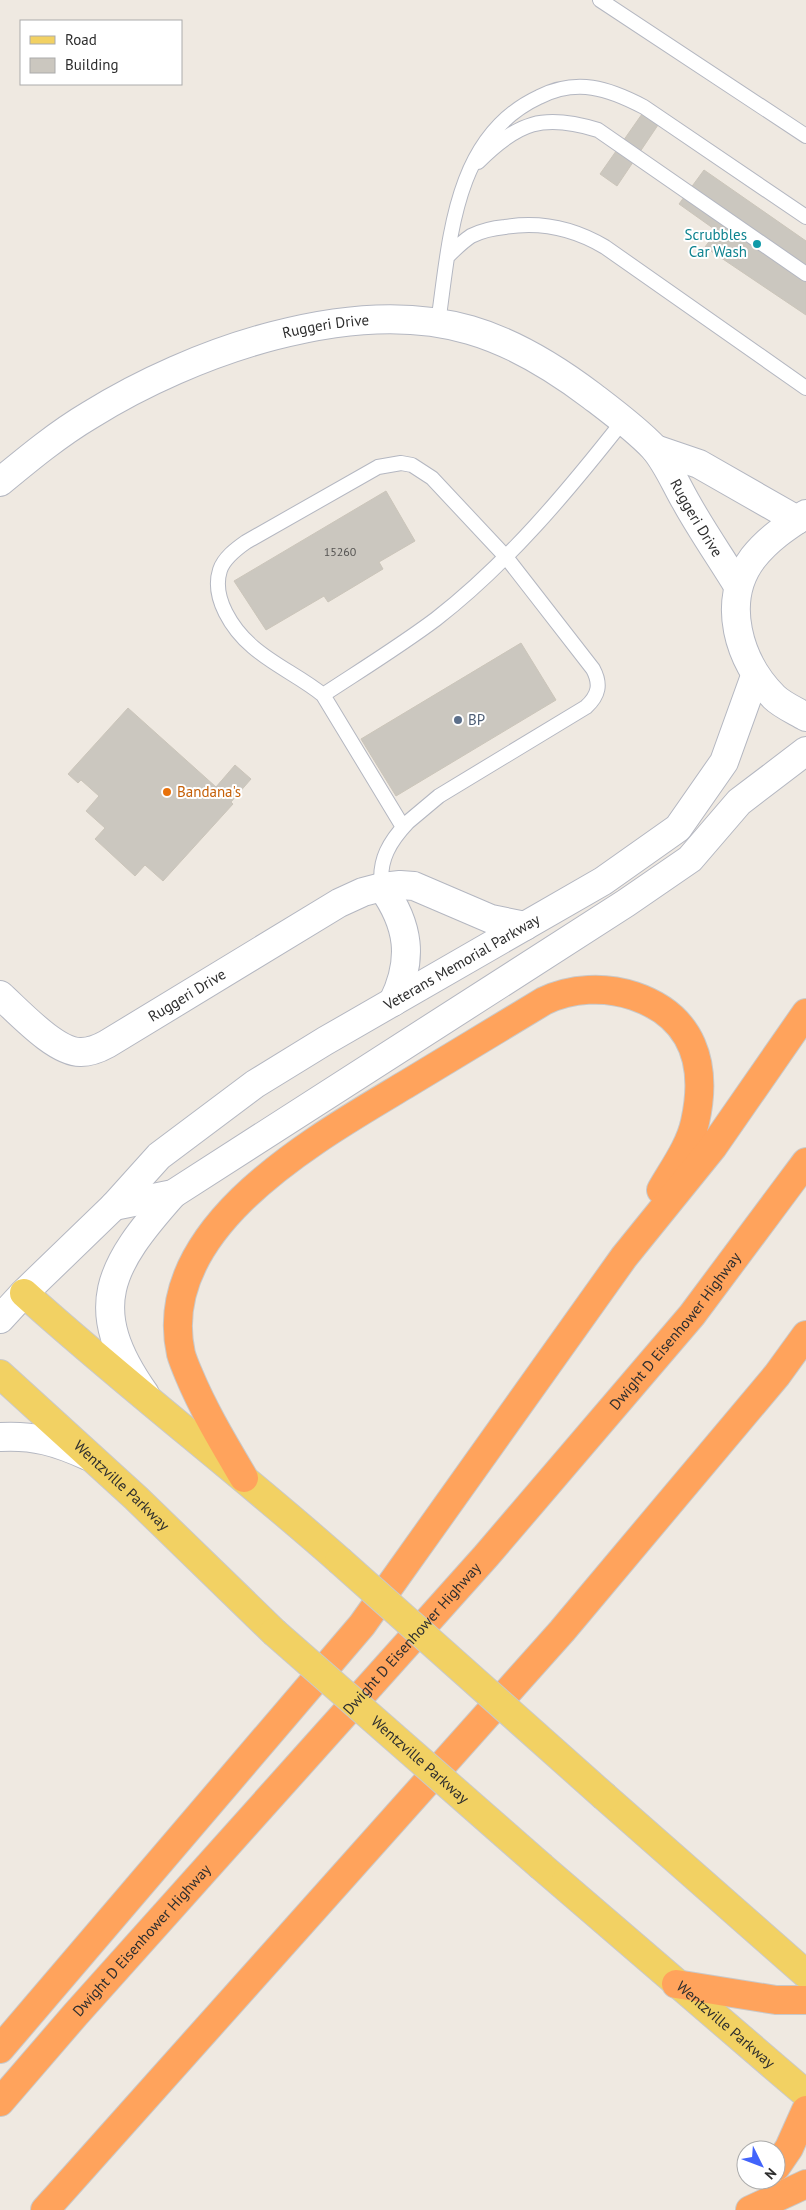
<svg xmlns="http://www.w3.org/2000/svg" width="806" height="2210" viewBox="0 0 806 2210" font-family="'PT Sans',sans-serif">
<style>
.building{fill:#cbc7bf;stroke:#cbc5ba}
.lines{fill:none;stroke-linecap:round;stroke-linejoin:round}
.service-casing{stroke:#b4b7c1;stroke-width:16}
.minor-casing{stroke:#b4b7c1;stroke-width:30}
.tertiary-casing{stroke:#b4b7c1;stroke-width:30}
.primary-casing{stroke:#c9c9c9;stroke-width:30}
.motorway-casing{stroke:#c9c9c9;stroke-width:30}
.service{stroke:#fff;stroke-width:14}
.minor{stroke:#fff;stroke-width:28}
.tertiary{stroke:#fff;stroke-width:28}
.primary{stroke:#f2d163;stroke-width:28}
.motorway{stroke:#ffa35c;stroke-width:28}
.primary-bridge-casing{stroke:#c9c9c9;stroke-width:30;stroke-linecap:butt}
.primary-bridge{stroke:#f2d163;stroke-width:28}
.culture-dot{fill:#0f9aa8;stroke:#fff;stroke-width:2}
.service-dot{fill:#5c6f8a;stroke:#fff;stroke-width:2}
.food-dot{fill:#e8710a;stroke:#fff;stroke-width:2}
.labels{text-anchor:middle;stroke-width:4;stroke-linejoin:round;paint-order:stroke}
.number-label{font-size:12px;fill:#555452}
.culture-label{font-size:15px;fill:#0d838f;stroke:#fff;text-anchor:end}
.street-label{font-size:15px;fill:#2e2e2e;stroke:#fff}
.service-label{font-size:15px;fill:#4e5e75;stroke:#fff;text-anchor:start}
.food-label{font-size:15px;fill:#c56008;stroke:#fff;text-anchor:start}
</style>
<rect width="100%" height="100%" fill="#efe9e1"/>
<!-- building -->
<path class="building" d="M 642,114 L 658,125 L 617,186 L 600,174 Z
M 704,170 L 806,241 L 806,315 L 705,247 L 717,231 L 679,204 Z
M 386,491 L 415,541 L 379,562 L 383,569 L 328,602 L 324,596 L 266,630 L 234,581 Z
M 521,643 L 556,700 L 396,796 L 361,739 Z
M 128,708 L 216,787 L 235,765 L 251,779 L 231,802 L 233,804 L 163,881 L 145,865 L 135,876 L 95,839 L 105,828 L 86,811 L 99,796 L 81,780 L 78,783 L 68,774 Z"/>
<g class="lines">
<defs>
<path id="service" d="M 600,0 L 806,136
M 478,162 C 518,122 543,113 598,130 L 806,274
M 448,256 C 455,249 462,242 471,236 C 481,231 494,228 505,227 C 541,221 573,228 605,247 L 806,388
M 438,323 C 450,241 453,137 539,97 C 577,78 608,88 644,107 L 806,217
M 323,695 C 361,670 400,646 436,619 C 508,563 567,492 623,421
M 382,887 C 378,860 390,841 408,822 L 439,796 L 586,707 C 599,695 601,684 593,669 L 506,557 L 432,478 L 412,465 L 401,463 L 378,467 L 246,542 C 236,549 224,558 220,570 C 211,598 233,630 253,647 C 275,666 301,677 323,695 L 403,827"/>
<g id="minor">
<path d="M 655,449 L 699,464 L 797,520"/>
<path id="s1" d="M 0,482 C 29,458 58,434 90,415 C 191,352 352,295 470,330 C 515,343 555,368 592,396 C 613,412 636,429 654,448 C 667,463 676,485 686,502 C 702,531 721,558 738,586"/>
<path d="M 382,887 C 409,925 414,959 393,1002"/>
<path id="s2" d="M 0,995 C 18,1011 56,1053 81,1052 C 91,1052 98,1049 107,1044 L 339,903 L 363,892 L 382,887 L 400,885 L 414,886 L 491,919 L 525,926"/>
</g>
<g id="tertiary">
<path d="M 806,514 C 786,527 768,539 753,558 C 720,601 739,662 774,697 C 782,705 796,711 806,717"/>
<path d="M 114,1206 L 173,1194 L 626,903 L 690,859 L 739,802 L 806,751"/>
<path id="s3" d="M 0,1319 L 24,1293 L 114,1206 L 159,1156 L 255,1084 L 325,1041 L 603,881 L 678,828 L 724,762 L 755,676"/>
<path d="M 145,1394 C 84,1308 109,1266 173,1194"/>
<path d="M 0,1437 C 34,1435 57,1442 88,1456"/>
</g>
<g id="primary">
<path d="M 24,1293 C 126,1385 236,1469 339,1560"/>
<path id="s4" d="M 0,1374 L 136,1498 L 274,1632"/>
<path d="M 605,1797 L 806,1974"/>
<path id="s5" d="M 542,1867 L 806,2094"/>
</g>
<g id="motorway">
<path d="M 244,1478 C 224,1444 204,1411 189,1375 C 186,1368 183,1361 181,1354 C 153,1228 317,1138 405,1085 C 451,1057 498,1029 544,1001 C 571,988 605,986 634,996 C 693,1016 708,1064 695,1122 C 690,1146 673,1169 661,1190"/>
<path d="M 676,1984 L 776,2000 L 806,2000"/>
<path d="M 0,2049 L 362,1625 L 624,1257 L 713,1147 L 806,1013"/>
<path id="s6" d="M 0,2102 L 75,2015 L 486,1556 L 692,1315 L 806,1162"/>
<path d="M 776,2167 L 789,2148 L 806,2110"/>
<path d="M 45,2210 L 562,1631 L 777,1375 L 806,1335"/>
<path d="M 750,2210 L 806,2184"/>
</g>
</defs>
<!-- service casing -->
<use href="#service" class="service-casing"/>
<!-- minor casing -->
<use href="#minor" class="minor-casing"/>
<!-- tertiary casing -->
<use href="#tertiary" class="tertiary-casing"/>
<!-- primary casing -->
<use href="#primary" class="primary-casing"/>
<!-- motorway casing -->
<use href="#motorway" class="motorway-casing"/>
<!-- service -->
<use href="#service" class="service"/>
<!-- minor -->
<use href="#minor" class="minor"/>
<!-- tertiary -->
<use href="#tertiary" class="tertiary"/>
<!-- primary -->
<use href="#primary" class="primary"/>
<!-- motorway -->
<use href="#motorway" class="motorway"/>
<defs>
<g id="primary-bridge">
<path d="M 339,1560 L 605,1797"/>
<path id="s7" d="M 274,1632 L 542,1867"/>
</g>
</defs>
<!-- primary-bridge casing -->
<use href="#primary-bridge" class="primary-bridge-casing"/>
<!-- primary-bridge -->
<use href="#primary-bridge" class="primary-bridge"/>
</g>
<!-- markers -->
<circle class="culture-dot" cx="757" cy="244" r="5"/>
<circle class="service-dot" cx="458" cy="720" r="5"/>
<circle class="food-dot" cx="167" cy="792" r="5"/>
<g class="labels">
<!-- number labels -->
<g class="number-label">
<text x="340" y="556">15260</text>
</g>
<!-- culture labels -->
<g class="culture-label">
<text x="747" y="240">Scrubbles<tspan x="747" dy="17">Car Wash</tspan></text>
</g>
<!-- street labels -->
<g class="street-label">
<text dy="5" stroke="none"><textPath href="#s1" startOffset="366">Ruggeri Drive</textPath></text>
<text dy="5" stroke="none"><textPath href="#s1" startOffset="814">Ruggeri Drive</textPath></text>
<text dy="5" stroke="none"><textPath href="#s3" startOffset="588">Veterans Memorial Parkway</textPath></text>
<text dy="5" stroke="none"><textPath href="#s2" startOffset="222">Ruggeri Drive</textPath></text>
<text dy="5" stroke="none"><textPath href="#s6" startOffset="1025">Dwight D Eisenhower Highway</textPath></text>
<text dy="5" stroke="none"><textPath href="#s4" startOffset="165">Wentzville Parkway</textPath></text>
<text dy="5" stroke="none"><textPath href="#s6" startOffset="620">Dwight D Eisenhower Highway</textPath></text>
<text dy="5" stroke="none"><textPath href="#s7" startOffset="194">Wentzville Parkway</textPath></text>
<text dy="5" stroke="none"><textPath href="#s6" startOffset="215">Dwight D Eisenhower Highway</textPath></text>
<text dy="5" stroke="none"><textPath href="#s5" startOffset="242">Wentzville Parkway</textPath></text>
</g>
<!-- service labels -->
<g class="service-label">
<text x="468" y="725">BP</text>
</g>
<!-- food labels -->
<g class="food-label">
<text x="177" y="797">Bandana's</text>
</g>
</g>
<!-- legend -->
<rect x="20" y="20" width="162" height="65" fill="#ffffff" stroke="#ababab"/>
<rect x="30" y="36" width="25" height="8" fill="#f2d163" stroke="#ababab"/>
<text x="65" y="45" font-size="15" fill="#2e2e2e">Road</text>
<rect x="30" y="58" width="25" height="15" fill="#cbc7bf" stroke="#ababab"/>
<text x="65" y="70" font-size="15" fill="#2e2e2e">Building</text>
<!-- north arrow -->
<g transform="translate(761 2165) rotate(132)"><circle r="24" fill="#ffffff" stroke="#ababab"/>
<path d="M0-4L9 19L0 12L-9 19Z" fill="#4264fb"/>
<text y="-8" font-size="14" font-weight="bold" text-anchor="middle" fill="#2e2e2e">N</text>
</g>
</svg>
